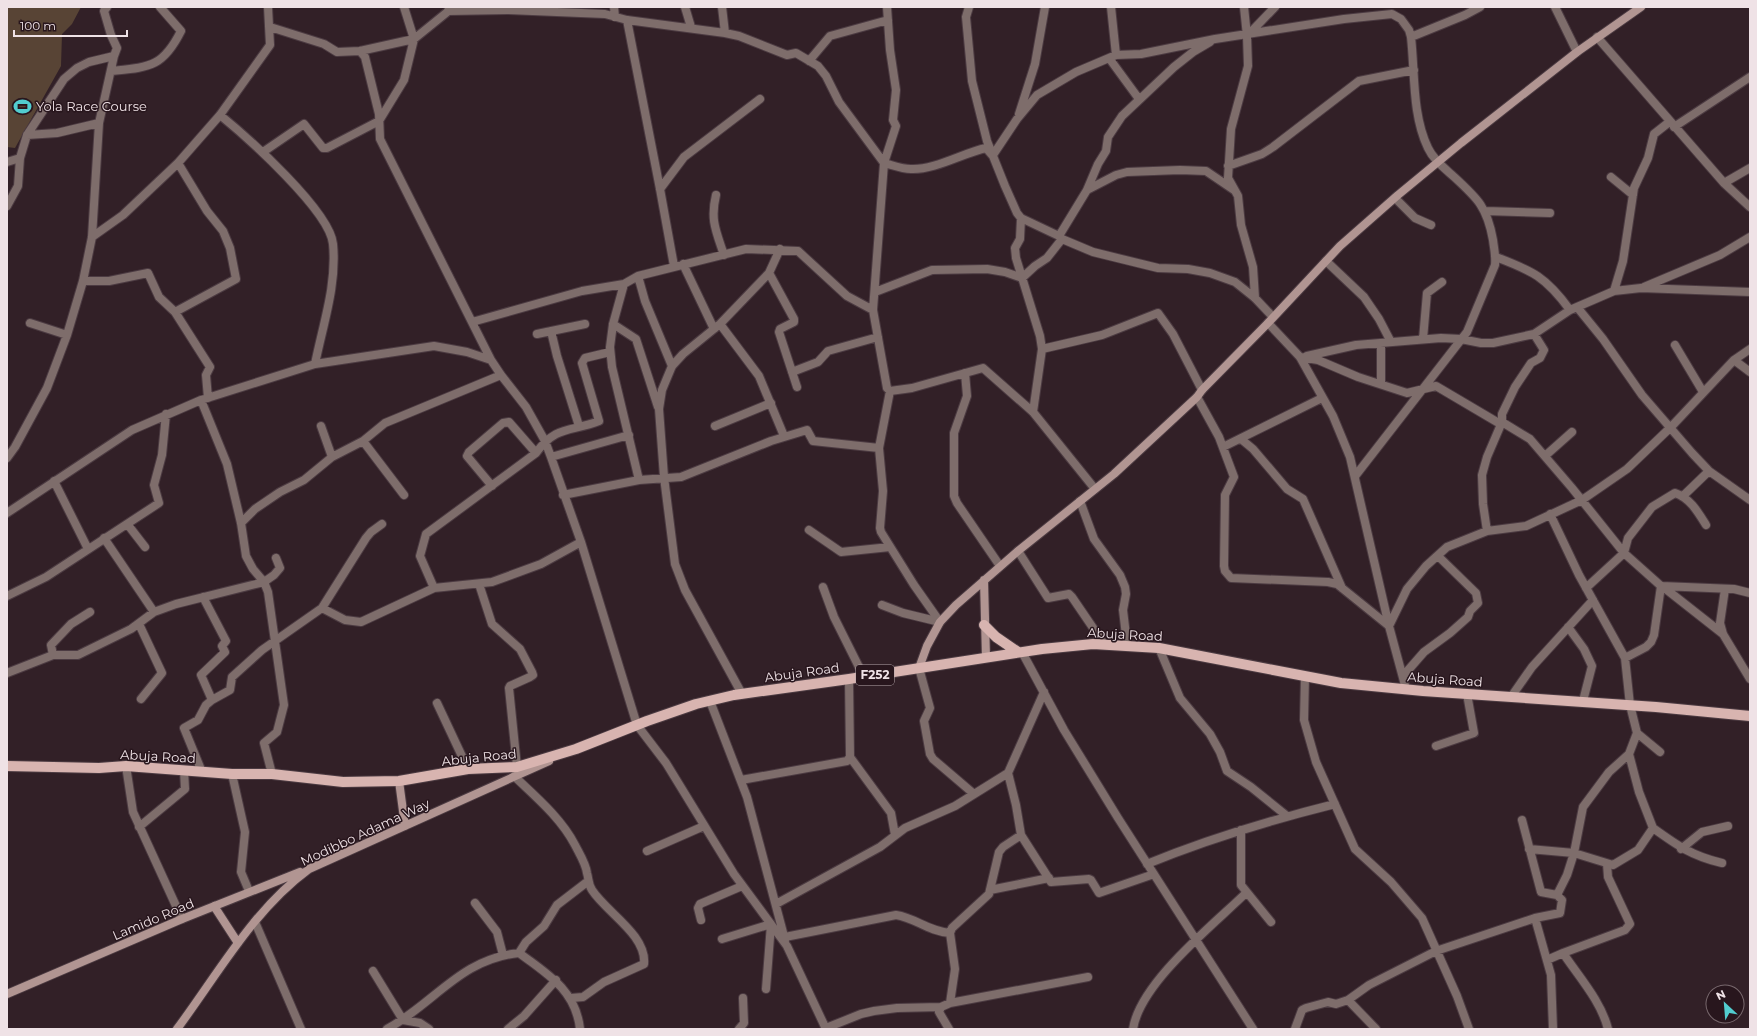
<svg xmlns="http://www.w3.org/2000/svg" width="1757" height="1036" viewBox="0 0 1757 1036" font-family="Montserrat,sans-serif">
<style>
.pitch{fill:#584435}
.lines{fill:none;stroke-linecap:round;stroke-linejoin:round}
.street-casing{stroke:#4c3b42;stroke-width:10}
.secondary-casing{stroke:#4c3b42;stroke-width:10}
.primary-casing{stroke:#4c3b42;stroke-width:12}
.street{stroke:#7e6d6b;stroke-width:8}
.secondary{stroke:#b19592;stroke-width:8}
.primary{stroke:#d8b4b0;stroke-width:10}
.labels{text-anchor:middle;stroke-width:3;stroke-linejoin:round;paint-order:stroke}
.shield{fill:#28161d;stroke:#b3a5aa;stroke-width:1}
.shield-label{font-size:12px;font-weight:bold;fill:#efe2e6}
.poi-label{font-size:13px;fill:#efe2e6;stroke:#28161d;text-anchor:start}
.street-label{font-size:13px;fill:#efe2e6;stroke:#28161d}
</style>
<rect width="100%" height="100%" fill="#322027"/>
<!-- pitch -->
<path class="pitch" d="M 7,7 L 81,7 L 72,24 L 62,34 L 61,66 L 15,148 L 7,147 Z"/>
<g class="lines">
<defs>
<path id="street" d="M 614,7 L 615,17
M 685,7 L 691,27
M 722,7 L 725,33
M 887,7 L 890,50 L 896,90 L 893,120 L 896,126 L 884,163 L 873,310 L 887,388 L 890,391 L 879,448 L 883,491 L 880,528 L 881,532 L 914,585 L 940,622
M 969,7 L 966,17 L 972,81 L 987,141 L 1005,186 L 1017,213 L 1021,218 L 1020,239 L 1015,248 L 1016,258 L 1040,336 L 1042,349 L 1033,412
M 1111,7 L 1116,55
M 1244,7 L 1247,36 L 1248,66 L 1231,129 L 1228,178 L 1238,196 L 1241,225 L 1253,267 L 1255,298
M 1555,7 L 1577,52
M 448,11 L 508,10 L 605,14 L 627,20 L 725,33 L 739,36 L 787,55 L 796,53 L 818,66 L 826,76 L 839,102 L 884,163 C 892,165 902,169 911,169 C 935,170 963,153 986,148 L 992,155
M 627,20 L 660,189 L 674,266
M 270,27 L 324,44 L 337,52 L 360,51 L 414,39 L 451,9
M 1247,36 L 1275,7
M 1411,37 L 1465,15 L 1480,7
M 1597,37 L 1724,183 L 1750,207
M 360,51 L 365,57 L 379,114 L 380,139 L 491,360
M 1109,58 L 1139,99
M 809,61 L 830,36 L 888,20
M 112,71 C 150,67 163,67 181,31 L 160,7
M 1019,114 L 1035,64 L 1045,7
M 220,115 C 247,137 330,211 333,244 C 337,285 323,324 315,364
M 1674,127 L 1750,77
M 27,135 L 57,133 L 99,123
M 263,152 L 304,124 L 323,148 L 327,148 L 379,121 L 404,80 L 414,39 L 404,7
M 993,155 L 1017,119 L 1037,95 L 1076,72 L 1116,55 L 1141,54 L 1215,39 L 1344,19 L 1392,14 L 1401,19 L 1409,30 L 1411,37 C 1415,73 1412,115 1428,148 C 1433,159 1443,167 1452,175 C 1477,198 1487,206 1493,240 C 1494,249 1496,256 1495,265 L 1467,332 L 1356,475
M 7,162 L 20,158
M 1228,166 L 1262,154 L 1273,147 L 1359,81 L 1414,70
M 1611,177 L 1633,195
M 1724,183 L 1750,168
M 660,189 L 684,157 L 760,99
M 1087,190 L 1116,175 L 1127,172 L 1180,170 L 1206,171 L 1234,190
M 716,195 C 710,220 716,231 724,255
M 1395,198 L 1415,218 L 1431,225
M 7,206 L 18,186 L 20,158 L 27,135 L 64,79 L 77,68 L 89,62 L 114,56 L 117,48 L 111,35 L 104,11 L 107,7
M 1485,211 L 1550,213
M 1021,218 L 1059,236 L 1062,239 L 1093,252 L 1158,268 L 1188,269 L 1210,273 L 1235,282 L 1255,298 L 1273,317
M 1059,236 L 1087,190 L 1098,164 L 1106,151 L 1108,137 L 1122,116 L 1174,67 L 1193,52 L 1210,42
M 92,237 L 123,215 L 178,163 L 220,115 L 270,45 L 268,7
M 1496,257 C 1533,271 1546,277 1570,310
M 1326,261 L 1364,297 L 1379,319 L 1391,342
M 683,264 L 714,329
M 769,273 L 794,319 L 794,322 L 780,329 L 779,332 L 797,387
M 638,276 L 645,301 L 672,366
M 83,281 L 109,281 L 148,273 L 159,297 L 175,312 L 210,367 L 206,375 L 208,398
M 624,284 L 613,324 L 610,347 L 612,367 L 639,480
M 1644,287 L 1720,255 L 1750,237
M 1614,291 L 1623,261 L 1634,188 L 1648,158 L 1654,134 L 1668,123 L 1669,121
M 875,292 L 932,270 L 987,269 L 1005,272 L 1022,278 L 1035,266 L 1047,258 L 1062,239
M 1577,307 L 1603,339 L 1642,395 L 1692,453 L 1709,471 L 1750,500
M 175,312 L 236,279 L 230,248 L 223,231 L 207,211 L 178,163
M 472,322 L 582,291 L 624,284 L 638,276 L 746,249 L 798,251 L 847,296 L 873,310
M 30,323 L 67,335
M 1268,323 L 1300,357 L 1333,416 L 1350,457 L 1389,626 L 1406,689
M 613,324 L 636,339 L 658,407
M 720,324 L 759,376 L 784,436
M 551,331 L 557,356 L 579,426
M 537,334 L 585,324
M 1423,339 L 1427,293 L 1442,282
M 1381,343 L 1381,383
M 1675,345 L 1703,392
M 1042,349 L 1102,335 L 1158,313 L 1173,334 L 1202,390
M 1307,356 L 1356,345 L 1441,338 L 1461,339 L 1481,343 L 1493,343 L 1534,334 L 1570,310 L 1614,291 L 1641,288 L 1750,292
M 1300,357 L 1318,360 L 1358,377 L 1407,393 L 1436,386 L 1497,422 L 1502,422 L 1530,439 L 1572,488 L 1624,553 L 1661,586 L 1734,589 L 1750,593
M 1734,360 L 1750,372
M 792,372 L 818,362 L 828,351 L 878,337
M 965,373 L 967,396 L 954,433 L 954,496 L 957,503 L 1000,566
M 890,391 L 912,388 L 983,368 L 1033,412 L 1095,489
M 1197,397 L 1219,437 L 1234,477 L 1225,495 L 1224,566 L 1225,571 L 1231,578 L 1328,582 L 1337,584 L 1389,626 L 1407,589 L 1426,566 L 1447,547 L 1487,531 L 1526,526 L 1582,500 L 1627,469 L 1671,427 L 1734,360 L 1750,349
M 201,400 L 227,464 L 241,523 L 246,556 L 253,569 L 264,582 L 268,592 L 284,705 L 277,732 L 264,743 L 272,774
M 321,426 L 332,457
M 715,426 L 771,403
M 1241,439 L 1253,449 L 1287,489 L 1303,499 L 1342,588
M 363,441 L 404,495
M 1223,447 L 1322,398
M 1545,456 L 1572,432
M 551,457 L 629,435
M 7,458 L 15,447 L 47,388 L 67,335 L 83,281 L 92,237 L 99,123 L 114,56
M 54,481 L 88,549
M 492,486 L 467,456 L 469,452 L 503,423 L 509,422 L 536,453
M 563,495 L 639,480 L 681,477 L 771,441 L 807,430 L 813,441 L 879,448
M 1683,496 L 1709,471
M 1080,501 L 1094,539 L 1120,575 L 1125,587 L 1126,594 L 1123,610 L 1127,644
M 7,513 L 132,430 L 201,400 L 315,364 L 434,346 L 467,352 L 491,360 L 501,375 L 526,407 L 545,441 L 551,457 L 581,542 L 637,725 L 666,763 L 734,874 L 787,946 L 826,1029
M 1550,514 L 1579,575 L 1625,658 L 1630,705 L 1637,733 L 1629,754 L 1609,772 L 1583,807 L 1574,853 L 1567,875 L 1557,895 L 1562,900 L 1560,913 L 1535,918 L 1551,975 L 1553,1029
M 241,523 L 255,509 L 280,492 L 304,480 L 332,457 L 363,441 L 385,423 L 501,375
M 128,525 L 145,547
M 809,530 L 841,552 L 890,547
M 1487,531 L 1483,504 L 1482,475 L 1487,457 L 1502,422 L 1502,414 L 1515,387 L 1531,363 L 1540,358 L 1544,350 L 1534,334
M 104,538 L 154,612
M 1018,551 L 1048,598 L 1069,594 L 1072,597 L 1104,644
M 479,584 L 492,624 L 520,649 L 532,672 L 533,675 L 530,677 L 510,686 L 509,688 L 517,767
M 1662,586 L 1723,634
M 823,587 L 834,617 L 864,677
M 434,588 L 420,556 L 426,534 L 536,453 C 556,425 571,432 599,421 L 582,363 L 585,358 L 610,352
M 1586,588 L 1624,553 L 1628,538 L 1652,507 L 1675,493 C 1690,498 1698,512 1706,525
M 1725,589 L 1720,623 L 1723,634 L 1750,679
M 7,596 L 46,577 L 159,503 L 154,485 L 162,455 L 166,414
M 882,605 L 903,613 L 940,622
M 322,608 L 345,620 L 361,622 L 434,588 L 492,582 L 541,564 L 581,542
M 139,624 L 162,673 L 141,699
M 1568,627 L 1584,649 L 1592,666 L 1583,701
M 1159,648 L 1180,698 L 1210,734 L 1220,752 L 1227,771 L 1251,787 L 1287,816
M 1022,652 L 1064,730 L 1118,818 L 1253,1029
M 53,655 L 51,645 L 71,624 L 90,612
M 1625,658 L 1646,647 L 1651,642 L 1654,635 L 1661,586
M 919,668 L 930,708 L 924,721 L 930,754 L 933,759 L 974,794
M 7,673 L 53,655 L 78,655 L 131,629 L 154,612 L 176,604 L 264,582 L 274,575 L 280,568 L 276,558
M 1305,676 L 1304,720 L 1316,762 L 1355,849 L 1391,882 L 1422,918 L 1457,996 L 1469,1029
M 1403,676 L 1424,652 L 1450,633 L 1468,617 L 1470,611 L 1478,603 L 1476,593 L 1438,556
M 742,694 L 685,590 L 675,564 L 664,477 L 659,409 L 662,390 L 672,366 L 683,354 L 720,324 L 769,273 L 780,249
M 1511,697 L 1532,667 L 1593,600
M 212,700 L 230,690 L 232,677 L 262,650 L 322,608 L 366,538 L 371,532 L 382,524
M 710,701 L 747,797 L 785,940
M 437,703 L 468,769
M 1637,733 L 1660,752
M 1436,746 L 1474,733 L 1467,694
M 850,757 L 891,813 L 895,835
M 126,766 L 133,812 L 182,919
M 202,772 L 184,728 L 198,720 L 206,705 L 212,700 L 201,675 L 225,652 L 222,646 L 226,641 L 203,597
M 1008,773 L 1016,805 L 1021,835 L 1051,882 L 1089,879 L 1091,880 L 1099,893 L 1154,874
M 232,774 L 245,832 L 241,872 L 249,891
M 514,776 C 536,797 561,818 575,845 C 579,853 586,864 587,873 C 589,880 588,884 592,890 C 606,912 647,935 644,964 L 604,982 L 583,997 L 571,998
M 741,780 L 847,761 L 850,757 L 849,679
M 1522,820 L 1541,892 L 1557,895
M 139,827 L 185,789 L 184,770
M 1653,828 C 1678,846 1692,856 1722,863
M 1241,830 L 1241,885 L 1271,922
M 1529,849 L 1574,853 L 1613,865 L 1638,850 L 1653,828 L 1639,792 L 1629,754
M 1681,849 L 1702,832 L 1728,826
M 647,851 L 704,826
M 1147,864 C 1208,839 1271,820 1335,804
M 990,890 L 1049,878
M 475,903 L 497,932 L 503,955
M 776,904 L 880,847 L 905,828 L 955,806 L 1008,773 L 1044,692
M 701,920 L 698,908 L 700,904 L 742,886
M 255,922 L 301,1029
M 785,937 L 896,915 C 916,918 927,931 950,933
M 722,939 L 771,924 L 766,989
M 519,953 L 526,942 L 544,926 L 557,905 L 587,882
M 1563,953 L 1625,930 L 1630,924 L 1608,877 L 1607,864
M 1547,960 L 1563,953 C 1579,977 1601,1001 1608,1029
M 373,971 L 403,1020 L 420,1023 L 429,1029
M 1348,1000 L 1376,1029
M 950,1003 L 955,969 L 950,933 L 952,928 L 989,894 L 999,852 L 1003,847 L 1021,835
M 941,1007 L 939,1012 L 949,1029
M 826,1028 L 861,1014 L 874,1011 L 897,1008 L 941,1007 L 950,1003 L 1088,977
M 387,1029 C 435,1003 460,959 519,953 C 548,974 576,991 580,1029
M 508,1029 L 524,1016 L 556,980
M 739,1029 L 744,1023 L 743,998
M 1133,1029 C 1140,983 1213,925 1246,893
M 1295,1029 L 1302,1010 L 1306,1008 L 1328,1002 L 1336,1004 L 1348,1000 L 1369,985 L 1436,951 L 1535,918"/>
<path id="secondary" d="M 984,580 L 986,658
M 919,668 L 927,646 L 940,622 L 956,605 L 1018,551 L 1114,474 L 1197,397 L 1202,390 L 1268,323 L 1340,246 L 1398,195 L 1461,143 L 1577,52 L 1641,7
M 399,781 L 405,826
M 214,906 L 238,943
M 7,994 L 182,919 L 300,872
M 177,1029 C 218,974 253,910 309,869 L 549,761"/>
<path id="primary" d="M 984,625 L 996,637 L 1018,652
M 7,766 L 99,768 L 126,766 L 232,774 L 272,774 L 343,782 L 399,781 L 468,769 L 517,767 L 576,749 L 647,721 L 696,704 L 734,695 L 849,679 L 1042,649 L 1093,644 L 1159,648 L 1341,683 L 1423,691 L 1656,707 L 1750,716"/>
</defs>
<!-- street casing -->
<use href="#street" class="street-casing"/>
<!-- secondary casing -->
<use href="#secondary" class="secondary-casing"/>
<!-- primary casing -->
<use href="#primary" class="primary-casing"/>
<!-- street -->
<use href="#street" class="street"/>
<!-- secondary -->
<use href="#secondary" class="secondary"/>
<!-- primary -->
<use href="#primary" class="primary"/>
</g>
<!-- icons -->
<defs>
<symbol id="stadium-bare" viewBox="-9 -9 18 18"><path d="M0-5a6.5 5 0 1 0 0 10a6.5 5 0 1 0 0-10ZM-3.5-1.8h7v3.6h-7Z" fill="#52cdcf" stroke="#28161d" stroke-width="2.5" paint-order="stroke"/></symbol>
</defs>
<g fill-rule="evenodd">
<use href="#stadium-bare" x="10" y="94" width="25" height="25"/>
</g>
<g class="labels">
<!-- shield labels -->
<rect class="shield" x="856" y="665" width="38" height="20" rx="3"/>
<g class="shield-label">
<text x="875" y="679">F252</text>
</g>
<!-- poi labels -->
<g class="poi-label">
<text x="36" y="111">Yola Race Course</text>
</g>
<!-- street labels -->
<g class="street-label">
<text transform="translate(1125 634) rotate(3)" y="5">Abuja Road</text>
<text transform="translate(802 672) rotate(-8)" y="5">Abuja Road</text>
<text transform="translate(1445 679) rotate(4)" y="5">Abuja Road</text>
<text transform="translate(158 756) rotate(3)" y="5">Abuja Road</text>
<text transform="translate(479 757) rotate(-6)" y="5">Abuja Road</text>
<text transform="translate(365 832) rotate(-25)" y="5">Modibbo Adama Way</text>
<text transform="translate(153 919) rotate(-23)" y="5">Lamido Road</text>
</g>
</g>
<!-- border -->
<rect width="1757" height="1036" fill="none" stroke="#efe2e6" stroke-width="16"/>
<!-- north arrow -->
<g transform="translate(1725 1004) rotate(334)"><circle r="19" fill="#28161d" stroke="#78686d"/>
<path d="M0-3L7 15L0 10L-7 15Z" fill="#52cdcf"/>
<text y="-6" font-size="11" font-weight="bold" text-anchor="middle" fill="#efe2e6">N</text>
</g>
<!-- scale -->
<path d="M14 30v6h113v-6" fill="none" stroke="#efe2e6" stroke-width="2"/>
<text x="20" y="30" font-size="12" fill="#efe2e6" stroke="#28161d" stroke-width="3" paint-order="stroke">100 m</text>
</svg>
